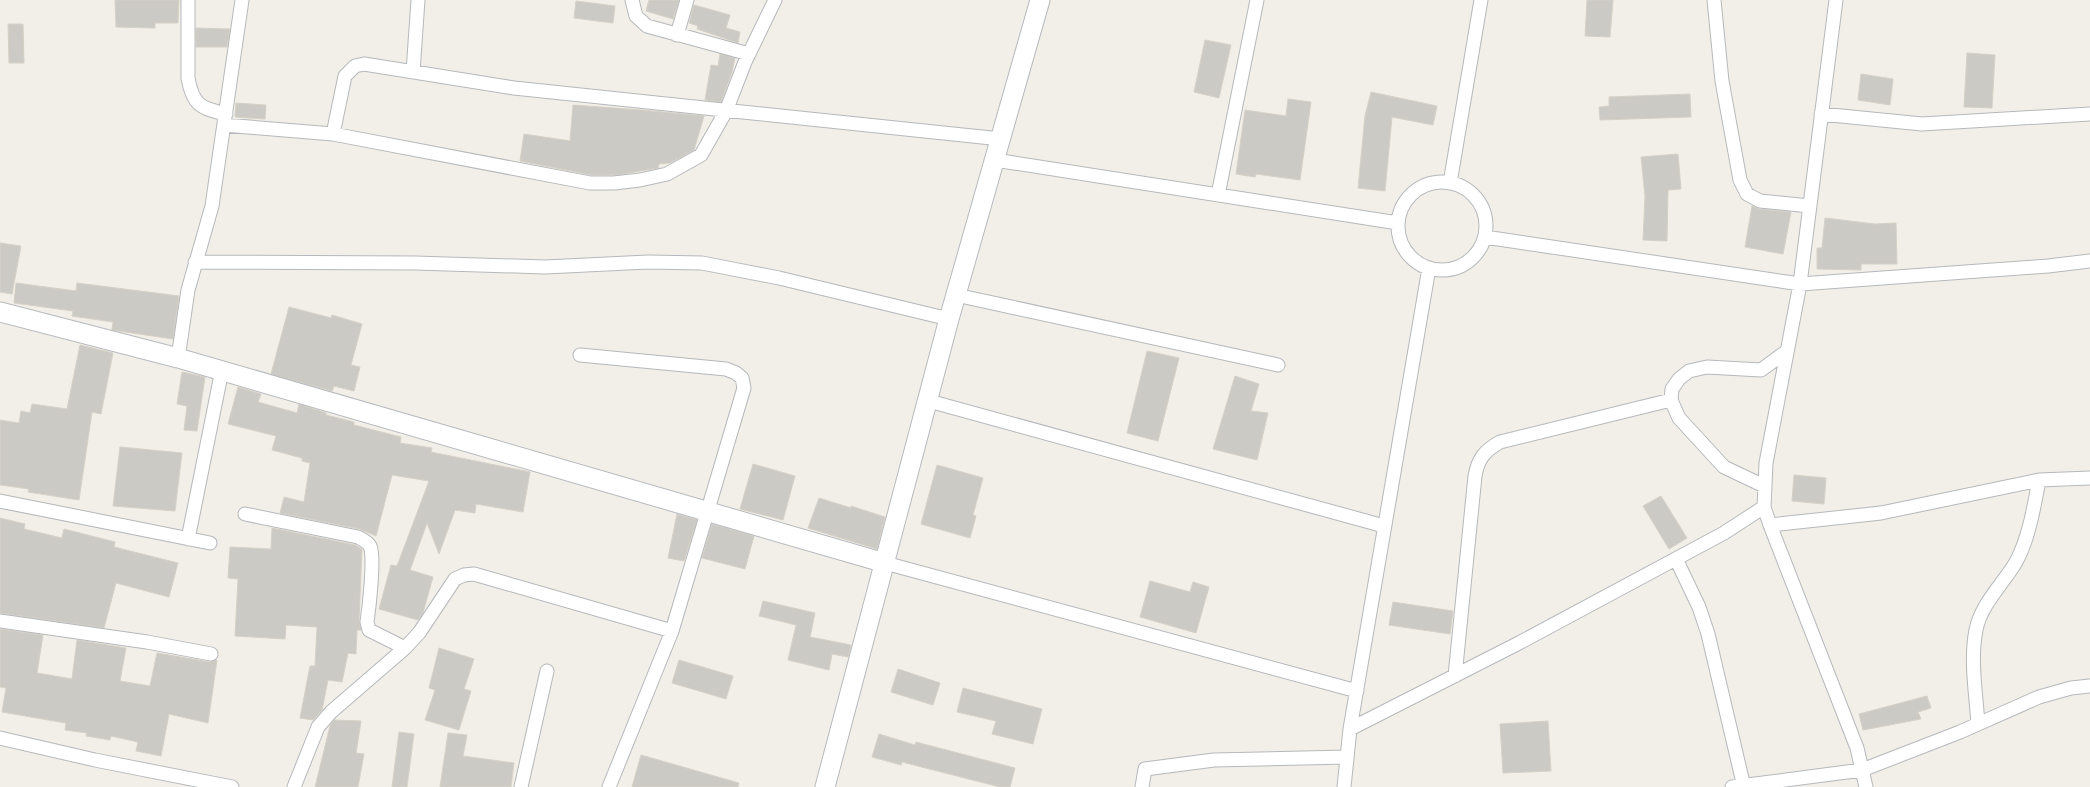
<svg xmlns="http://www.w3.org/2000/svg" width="2090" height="787" viewBox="0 0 2090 787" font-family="'Public Sans',sans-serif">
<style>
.building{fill:#cccac5;stroke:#d6d1c6}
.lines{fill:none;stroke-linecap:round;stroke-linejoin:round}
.street-casing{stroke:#b5b8bc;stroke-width:15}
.secondary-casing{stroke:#b6babf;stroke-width:21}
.street{stroke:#fff;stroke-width:13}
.secondary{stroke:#fff;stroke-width:19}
</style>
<rect width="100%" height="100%" fill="#f1efe8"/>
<!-- building -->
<path class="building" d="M 115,0 L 179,0 L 178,23 L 155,23 L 155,28 L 116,27 Z
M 649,0 L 679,0 L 673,19 L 646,11 Z
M 1587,0 L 1613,0 L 1610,37 L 1585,36 Z
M 576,1 L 615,6 L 613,23 L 574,18 Z
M 694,5 L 730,15 L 726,28 L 740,32 L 738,43 L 697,29 L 698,26 L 689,23 Z
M 8,24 L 23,24 L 24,63 L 9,63 Z
M 196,28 L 230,29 L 227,47 L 196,47 Z
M 1205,40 L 1231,45 L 1219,98 L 1194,92 Z
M 1967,53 L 1995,55 L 1992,108 L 1964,107 Z
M 720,54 L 735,58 L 732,72 L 721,102 L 705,100 L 711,65 L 718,66 Z
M 1861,74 L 1893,79 L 1890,105 L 1858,100 Z
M 1371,92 L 1437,106 L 1433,125 L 1392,117 L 1385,191 L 1358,188 L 1365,116 Z
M 1690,94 L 1691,117 L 1600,120 L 1599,107 L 1609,106 L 1609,97 Z
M 1288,99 L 1311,102 L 1300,180 L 1256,174 L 1255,177 L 1236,174 L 1245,110 L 1286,116 Z
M 236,103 L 266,105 L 265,119 L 235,117 Z
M 573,105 L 642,110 L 704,116 L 694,150 L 670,163 L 659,164 L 658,168 L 617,175 L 591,175 L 520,161 L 524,134 L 570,141 Z
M 1678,154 L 1681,189 L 1668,190 L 1667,241 L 1643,240 L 1645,196 L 1641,157 Z
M 1752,206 L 1759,209 L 1791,212 L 1783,254 L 1745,247 Z
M 1825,218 L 1875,224 L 1896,223 L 1897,264 L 1861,264 L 1861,270 L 1817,269 L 1817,248 L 1822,248 Z
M 0,243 L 21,246 L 12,294 L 0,292 Z
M 16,283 L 76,291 L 77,283 L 179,296 L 173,339 L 112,330 L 113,322 L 72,316 L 73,311 L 14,303 Z
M 289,307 L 331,318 L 332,315 L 362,324 L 351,365 L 360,367 L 354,391 L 334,386 L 332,391 L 271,374 Z
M 80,345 L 113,353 L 101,414 L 92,412 L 79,500 L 28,492 L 29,489 L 0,485 L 0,420 L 19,423 L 21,411 L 30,413 L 32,404 L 67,409 Z
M 1147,351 L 1179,358 L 1158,441 L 1127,433 Z
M 182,372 L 205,377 L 197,431 L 184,430 L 187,406 L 177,404 Z
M 1235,376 L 1259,384 L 1251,411 L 1268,413 L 1257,460 L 1213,449 Z
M 238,387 L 261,394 L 258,402 L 297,413 L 299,404 L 326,413 L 326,415 L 354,422 L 354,425 L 401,437 L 400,443 L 432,448 L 431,452 L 530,472 L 523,512 L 476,504 L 475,513 L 455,510 L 439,554 L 427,523 L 410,570 L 433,577 L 423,613 L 418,620 L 379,609 L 391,565 L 397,566 L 429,481 L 392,475 L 376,536 L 360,529 L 280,513 L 284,497 L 304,502 L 310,463 L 302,461 L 302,458 L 272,450 L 276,436 L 228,424 Z
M 120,447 L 182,453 L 175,511 L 113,506 Z
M 753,464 L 795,476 L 783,520 L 740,509 Z
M 937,465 L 983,478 L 973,515 L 976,516 L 970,538 L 921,524 Z
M 1794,475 L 1826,478 L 1824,504 L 1792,501 Z
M 1661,496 L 1687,538 L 1669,549 L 1643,506 Z
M 819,498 L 851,508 L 851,506 L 885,517 L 877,549 L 808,528 Z
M 677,514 L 697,520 L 684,561 L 668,558 Z
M 0,518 L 25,524 L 24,529 L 62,538 L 64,529 L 115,542 L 114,547 L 178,563 L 169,597 L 116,583 L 104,628 L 0,613 Z
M 712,524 L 754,536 L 745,569 L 702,558 Z
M 272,528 L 355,545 L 362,549 L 359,621 L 361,630 L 357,630 L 356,654 L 348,653 L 342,682 L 328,680 L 322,710 L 313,720 L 300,718 L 310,666 L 315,666 L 317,627 L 286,625 L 285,639 L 235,636 L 238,579 L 228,578 L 230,547 L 271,549 Z
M 1150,581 L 1190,592 L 1193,582 L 1209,587 L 1196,633 L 1140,617 Z
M 763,601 L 815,613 L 810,637 L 851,645 L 848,657 L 832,654 L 829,670 L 788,660 L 796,625 L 759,616 Z
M 1393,602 L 1453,611 L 1450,634 L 1389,625 Z
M 0,629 L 43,635 L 37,673 L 72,679 L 77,640 L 126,648 L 120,681 L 150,686 L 157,653 L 210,662 L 217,660 L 208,723 L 169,714 L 161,756 L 136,751 L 138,742 L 111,736 L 110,740 L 86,736 L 87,733 L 65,730 L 66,723 L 2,712 L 6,688 L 0,687 Z
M 439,648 L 474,659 L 464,689 L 471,691 L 459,730 L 425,720 L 435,690 L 429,688 Z
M 679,660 L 733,676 L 726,699 L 672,683 Z
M 898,669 L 940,683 L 933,705 L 891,692 Z
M 963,688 L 1042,709 L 1033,744 L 992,734 L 996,721 L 957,712 Z
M 1927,696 L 1931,708 L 1918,712 L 1921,719 L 1863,730 L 1859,714 Z
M 334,720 L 361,721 L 356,753 L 364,754 L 358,787 L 315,787 L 330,726 Z
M 1548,721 L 1551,771 L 1503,773 L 1500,724 Z
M 399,732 L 414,734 L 407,787 L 392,787 Z
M 448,733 L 467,735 L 463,756 L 514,763 L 511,787 L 440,787 Z
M 879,734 L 915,745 L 916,742 L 1015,768 L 1010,787 L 1000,787 L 902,762 L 901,765 L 872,757 Z
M 641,755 L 739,783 L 738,787 L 632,787 Z"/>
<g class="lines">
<defs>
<path id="street" d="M 188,0 L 188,78 C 193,106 201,108 226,114
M 632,0 L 636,16 L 647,26 L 749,54
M 1714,0 L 1722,81 L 1740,180 L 1747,194 L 1760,201 L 1810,206
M 1836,0 L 1800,284 L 1766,463 L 1764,507 L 1770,525 L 1857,748 L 1866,787
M 677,35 L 687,0
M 413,72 L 418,0
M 1821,114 L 1922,124 L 2090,114
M 224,125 L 333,134 L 590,183 L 614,183 L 640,180 L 667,174 L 701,155 L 726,111 L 745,62 L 775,0
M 333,134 L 345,76 L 355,66 L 364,64 L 514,88 L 1001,139
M 995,160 L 1398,223
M1398 226a44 44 0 1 1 88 0a44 44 0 1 1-88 0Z
M 1450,183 L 1481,0
M 1218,195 L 1257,0
M 1485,237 L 1800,284 L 2048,266 L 2090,261
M 195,262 L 415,263 L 545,267 L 648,262 L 702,263 L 779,278 L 949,319
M 956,295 L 1278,365
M 580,355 L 726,369 L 736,373 L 742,378 L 744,388 L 672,631 L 609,787
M 178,358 L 188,290 L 212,206 L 242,0
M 929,401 L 1384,526
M 1764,486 L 1724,467 L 1679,418 L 1671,400 L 1672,389 L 1679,379 L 1689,371 L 1707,367 L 1761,370 L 1787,351
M 0,501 L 210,543
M 245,514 L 358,537 C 363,540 367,541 370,546 C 375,557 369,608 367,622 L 369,630 L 405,648
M 1770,525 L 1881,513 L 2039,480 L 2090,478
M 188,539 L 222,370
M 1676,559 L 1699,607 L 1708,634 L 1744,787
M 885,563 L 1357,691
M 0,621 L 147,642 L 211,654
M 1455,676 L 1475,476 C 1478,459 1484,451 1500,442 L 1671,400
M 1978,724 C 1976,693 1970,660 1976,630 C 1981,604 2003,584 2016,562 C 2029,538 2034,507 2039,480
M 1350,729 L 1519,643 L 1724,533 L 1764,507
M 0,738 L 95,760 L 232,787
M 294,787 L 318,727 L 331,712 L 405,648 L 419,633 L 455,579 L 464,575 L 474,574 L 672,631
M 521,787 L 547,671
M 1142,787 L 1145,769 L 1214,760 L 1347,757
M 1344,787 L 1350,729 L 1429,268
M 1732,787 L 1862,770 L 1960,732 L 2039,697 L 2071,688 L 2090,686"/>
<path id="secondary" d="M 0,312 L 178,358 L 885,563
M 825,787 L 949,319 L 1040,0"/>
</defs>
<!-- street casing -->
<use href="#street" class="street-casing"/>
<!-- secondary casing -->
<use href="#secondary" class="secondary-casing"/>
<!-- street -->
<use href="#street" class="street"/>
<!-- secondary -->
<use href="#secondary" class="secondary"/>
</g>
</svg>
